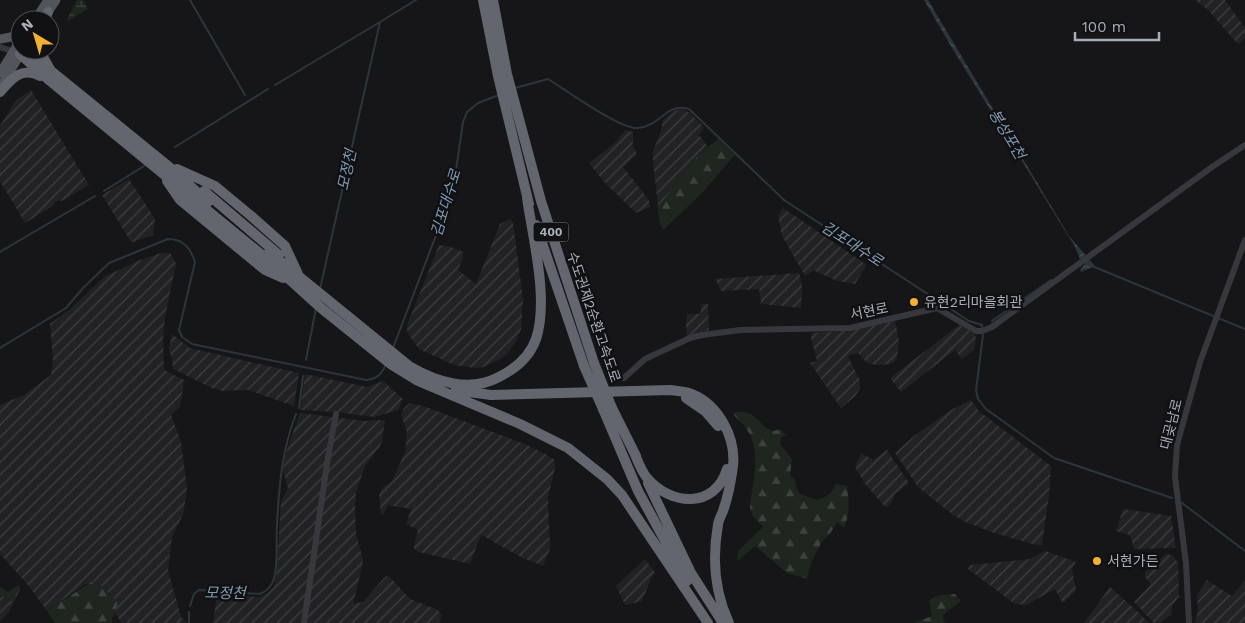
<svg xmlns="http://www.w3.org/2000/svg" width="1245" height="623" viewBox="0 0 1245 623" font-family="'Work Sans','Noto Sans KR',sans-serif">
<style>
.industrial{fill:url(#industrial-furrows)}
.forest{fill:url(#forest-firs)}
.wetland{fill:url(#wetland-marsh)}
.water{fill:url(#water-waves)}
.lines{fill:none;stroke-linecap:round;stroke-linejoin:round}
.stream{stroke:#2c353c;stroke-width:2}
.minor{stroke:#37383d;stroke-width:6}
.major{stroke:#53555c;stroke-width:9}
.highway{stroke:#63666e;stroke-width:10}
.highway-bridge{stroke:#63666e;stroke-width:10}
.poi-dot{fill:#f2b134;stroke:#111113;stroke-width:2}
.labels{text-anchor:middle;stroke-width:5;stroke-linejoin:round;paint-order:stroke}
.shield{fill:#111113;stroke:#7b7e86;stroke-width:1}
.shield-label{font-size:12px;font-weight:bold;fill:#a8adb8}
.poi-label{font-size:14px;fill:#a8adb8;stroke:#111113;text-anchor:start}
.street-label{font-size:14px;fill:#a8adb8;stroke:#111113}
.water-label{font-size:15px;font-style:italic;fill:#7f9bb3;stroke:#111113}
</style>
<defs>
<pattern id="industrial-furrows" width="10" height="10" patternUnits="userSpaceOnUse" patternTransform="scale(1.25)"><rect width="10" height="10" fill="#222225"/><path d="M-1 1l2-2M0 10L10 0M9 11l2-2" fill="none" stroke="#3f3f43"/></pattern>
<pattern id="forest-firs" width="22" height="20" patternUnits="userSpaceOnUse" patternTransform="scale(1.25)"><rect width="22" height="20" fill="#1e261f"/><path d="M5 1l3.5 6h-7zM16 11l3.5 6h-7z" fill="#3c433d"/></pattern>
<pattern id="wetland-marsh" width="20" height="14" patternUnits="userSpaceOnUse" patternTransform="scale(1.25)"><rect width="20" height="14" fill="#1e261f"/><path d="M1 5h8M5 5V1M11 12h8M15 12V8" fill="none" stroke="#3c433d"/></pattern>
<pattern id="water-waves" width="16" height="10" patternUnits="userSpaceOnUse" patternTransform="scale(1.25)"><rect width="16" height="10" fill="#2c353c"/><path d="M0 5q4-4 8 0t8 0" fill="none" stroke="#485056"/></pattern>
</defs>
<rect width="100%" height="100%" fill="#161618"/>
<!-- industrial -->
<path class="industrial" d="M 1195,0 L 1225,0 L 1245,28 L 1245,38 L 1238,44 L 1208,10 Z
M 31,90 L 89,185 L 62,201 L 59,200 L 54,203 L 53,206 L 25,223 L 0,181 L 0,126 L 16,100 Z
M 683,109 L 690,113 L 704,127 L 699,135 L 708,147 L 694,160 L 665,199 L 658,206 L 653,162 L 653,151 L 661,131 L 663,120 L 673,111 Z
M 625,130 L 633,132 L 633,146 L 637,154 L 636,156 L 623,167 L 649,200 L 650,207 L 636,213 L 604,182 L 589,163 L 617,141 Z
M 129,179 L 155,219 L 153,235 L 133,242 L 131,242 L 102,195 Z
M 783,208 L 867,265 L 855,284 L 837,281 L 815,271 L 812,271 L 805,276 L 782,236 L 778,216 Z
M 510,219 L 513,223 L 523,299 L 521,330 L 515,343 L 506,355 L 499,360 L 483,367 L 475,368 L 454,365 L 419,349 L 410,337 L 407,330 L 407,325 L 439,245 L 451,247 L 463,252 L 463,257 L 458,270 L 476,284 L 500,224 Z
M 161,253 L 168,253 L 171,254 L 176,264 L 165,317 L 163,341 L 164,370 L 184,380 L 180,406 L 171,415 L 181,442 L 187,489 L 183,515 L 172,536 L 168,570 L 181,617 L 187,623 L 122,623 L 114,612 L 117,607 L 117,602 L 99,584 L 85,584 L 47,611 L 28,585 L 0,554 L 0,405 L 24,395 L 51,375 L 53,361 L 50,324 L 69,310 L 104,277 L 140,260 Z
M 799,273 L 802,285 L 801,308 L 761,304 L 759,289 L 721,291 L 715,279 Z
M 702,304 L 708,304 L 709,330 L 687,336 L 686,326 L 687,314 L 700,314 Z
M 895,321 L 899,341 L 897,358 L 894,362 L 891,364 L 877,365 L 867,363 L 858,353 L 848,356 L 860,381 L 860,389 L 855,396 L 841,408 L 810,363 L 817,361 L 811,338 L 812,333 L 845,331 Z
M 959,325 L 975,334 L 976,339 L 974,350 L 962,359 L 955,350 L 901,392 L 890,378 Z
M 172,334 L 190,348 L 299,373 L 294,406 L 248,390 L 222,391 L 212,388 L 173,369 L 172,359 L 169,349 Z
M 305,374 L 367,387 L 383,381 L 403,399 L 398,410 L 374,417 L 336,412 L 300,410 Z
M 971,400 L 979,411 L 1051,466 L 1049,495 L 1042,545 L 1036,545 L 994,533 L 963,521 L 952,514 L 918,487 L 895,453 L 914,436 L 949,411 Z
M 410,403 L 426,407 L 527,445 L 547,455 L 555,460 L 555,468 L 548,497 L 550,549 L 543,566 L 523,558 L 481,535 L 470,564 L 419,552 L 414,549 L 414,546 L 418,530 L 406,524 L 411,509 L 388,505 L 383,515 L 381,515 L 379,495 L 383,487 L 392,481 L 405,452 L 407,432 L 401,415 L 404,408 Z
M 300,413 L 365,421 L 385,420 L 382,442 L 379,448 L 365,466 L 356,492 L 355,509 L 356,534 L 363,559 L 362,567 L 353,604 L 363,602 L 383,579 L 387,576 L 390,577 L 410,599 L 438,610 L 442,615 L 439,623 L 213,623 L 217,594 L 260,597 L 270,591 L 274,586 L 277,569 L 281,501 L 288,488 L 283,471 L 284,462 L 289,443 Z
M 887,450 L 909,483 L 895,494 L 892,502 L 886,508 L 865,484 L 855,467 L 861,453 L 873,460 Z
M 1123,509 L 1171,516 L 1176,548 L 1134,549 L 1130,535 L 1116,531 Z
M 1045,551 L 1076,562 L 1072,569 L 1076,590 L 1065,602 L 1062,602 L 1055,589 L 1026,605 L 1015,604 L 968,569 L 970,565 L 1030,559 Z
M 1168,554 L 1173,556 L 1178,563 L 1179,597 L 1172,606 L 1172,614 L 1160,623 L 1154,623 L 1134,602 L 1151,584 L 1145,577 L 1145,572 L 1165,555 Z
M 645,559 L 655,573 L 651,579 L 642,601 L 625,605 L 616,586 Z
M 1207,580 L 1232,596 L 1245,581 L 1245,623 L 1195,623 L 1198,610 L 1197,595 Z
M 1110,587 L 1137,611 L 1149,623 L 1084,623 Z
M 0,595 L 14,602 L 9,612 L 0,621 Z"/>
<!-- forest -->
<path class="forest" d="M 718,139 L 735,155 L 701,194 L 663,230 L 659,220 L 658,206 L 665,199 L 694,160 Z
M 735,412 C 760,407 762,438 780,429 L 786,435 L 781,438 L 780,444 L 792,459 L 790,476 L 793,477 C 797,483 795,489 800,494 L 817,500 C 825,498 834,493 835,484 L 847,486 C 849,499 850,515 844,528 L 837,522 L 831,532 L 821,543 L 811,563 L 807,579 L 787,573 L 755,546 L 739,560 L 737,559 L 739,550 L 763,527 L 753,516 L 750,510 C 751,485 762,457 749,433 C 745,425 739,421 734,415 Z
M 93,581 L 99,584 L 117,602 C 118,610 111,615 112,623 L 55,623 L 47,611 Z
M 18,585 L 20,587 L 20,589 L 14,602 L 0,595 L 0,587 L 8,592 Z
M 955,594 L 961,601 L 944,614 L 943,617 L 945,623 L 914,623 L 932,616 L 929,601 C 936,594 946,595 955,594 Z"/>
<!-- wetland -->
<path class="wetland" d="M 77,0 L 83,0 L 88,9 L 68,21 L 67,19 Z"/>
<!-- water -->
<path class="water" d="M 924,0 L 928,0 L 1069,236 L 1095,266 L 1081,272 L 1080,270 L 1085,264 L 1080,259 L 1075,247 L 952,48 Z"/>
<g class="lines">
<!-- stream -->
<path class="stream" d="M 190,0 L 245,95
M 275,85 L 380,22
M 515,88 L 548,79 C 566,90 621,130 638,128 C 661,126 666,102 689,109 L 784,200 L 969,321 L 982,325 L 982,327
M 175,147 L 268,89
M 104,191 L 144,166
M 0,252 L 95,196
M 1092,266 L 1245,329
M 320,289 L 380,22 L 416,0
M 992,321 L 1051,280
M 983,335 L 976,390 L 978,399 L 986,409 L 1054,458 L 1172,498
M 0,348 L 66,308 L 84,287 L 109,263 L 168,239 C 183,239 190,247 195,262 L 179,330 L 182,337 L 192,344 L 366,380 C 377,379 382,374 386,364
M 393,348 L 443,217 L 455,177 L 463,122 L 467,112 L 478,103 L 499,95
M 306,360 L 316,308
M 299,408 L 303,376
M 1182,503 L 1245,551
M 190,606 L 194,594 L 199,590 L 260,594 C 269,590 274,583 275,573 C 278,557 276,540 277,524 C 279,487 282,449 296,414
M 189,612 L 189,623"/>
<!-- minor -->
<path class="minor" d="M 0,47 L 17,53
M 624,378 L 645,359 L 690,338 L 702,335 L 741,330 L 850,328 L 937,308 L 976,331 L 982,331 L 992,327 L 1212,167 L 1245,145
M 304,623 L 328,457 L 336,414
M 1189,623 L 1186,563 L 1175,477 L 1177,445 L 1200,362 L 1245,240"/>
<!-- major -->
<path class="major" d="M 44,18 L 56,0
M 35,20 L 48,0
M 0,39 L 11,37 L 20,32
M 0,73 L 20,41
M 1,86 L 23,50"/>
<!-- highway -->
<path class="highway" d="M 483,0 L 498,76 L 529,204
M 493,0 L 507,74 L 541,201 L 594,363
M 45,20 L 48,12
M 39,50 L 51,71
M 20,54 L 50,81 L 268,260 L 321,308 L 392,365 L 418,381 L 520,424 L 568,448 L 607,479 L 622,495 L 708,623
M 37,63 L 51,71 L 168,166 L 208,202
M 0,92 C 11,79 22,66 40,76
M 177,169 L 215,186 L 250,215 L 285,246 L 298,274
M 167,181 L 180,200 L 265,270 L 283,278
M 204,191 L 279,255
M 536,225 L 584,366
M 269,252 L 409,366 C 437,382 469,393 499,377 C 515,369 530,356 536,339 C 549,300 533,239 527,198
M 456,388 L 469,392 L 491,395 L 670,390 C 677,391 685,391 692,394 C 719,405 736,438 733,466 C 731,481 728,497 723,511 C 721,516 718,521 718,525 C 712,558 715,593 729,623
M 686,398 L 705,411 L 718,426
M 612,408 L 636,456
M 603,409 L 638,491 L 687,581
M 633,450 C 637,459 641,471 647,478 C 671,506 715,509 727,469
M 648,483 L 691,573 L 723,623"/>
<!-- highway-bridge -->
<path class="highway-bridge" d="M 594,363 L 612,408
M 584,366 L 603,409"/>
</g>
<!-- markers -->
<g class="poi-dot">
<circle cx="914" cy="302" r="5"/>
<circle cx="1097" cy="561" r="5"/>
</g>
<g class="labels">
<!-- shield labels -->
<rect class="shield" x="533.5" y="222.5" width="35" height="19" rx="4"/>
<g class="shield-label">
<text x="551" y="236">400</text>
</g>
<!-- poi labels -->
<g class="poi-label">
<text x="924" y="307">유현2리마을회관</text>
<text x="1107" y="566">서현가든</text>
</g>
<!-- street labels -->
<g class="street-label">
<text transform="translate(869 311) rotate(-11)" y="5">서현로</text>
<text transform="translate(594 317) rotate(71)" y="5">수도권제2순환고속도로</text>
<text transform="translate(1171 424) rotate(-76)" y="5">대곶남로</text>
</g>
<!-- water labels -->
<g class="water-label">
<text transform="translate(1007 134) rotate(59)" y="5">봉성포천</text>
<text transform="translate(347 170) rotate(-78)" y="5">모정천</text>
<text transform="translate(446 203) rotate(-73)" y="5">김포대수로</text>
<text transform="translate(852 244) rotate(33)" y="5">김포대수로</text>
<text transform="translate(225 593) rotate(1)" y="5">모정천</text>
</g>
</g>
<!-- north arrow -->
<g transform="translate(35 35) rotate(322)"><circle r="24" fill="#111113" stroke="#4d4f55"/>
<path d="M0-4L9 19L0 12L-9 19Z" fill="#f2b134"/>
<text y="-8" font-size="14" font-weight="bold" text-anchor="middle" fill="#a8adb8">N</text>
</g>
<!-- scale -->
<path d="M1075 32v8h84v-8" fill="none" stroke="#a8adb8" stroke-width="2.5"/>
<text x="1082" y="32" font-size="15" fill="#a8adb8" stroke="#111113" stroke-width="4" paint-order="stroke">100 m</text>
</svg>
